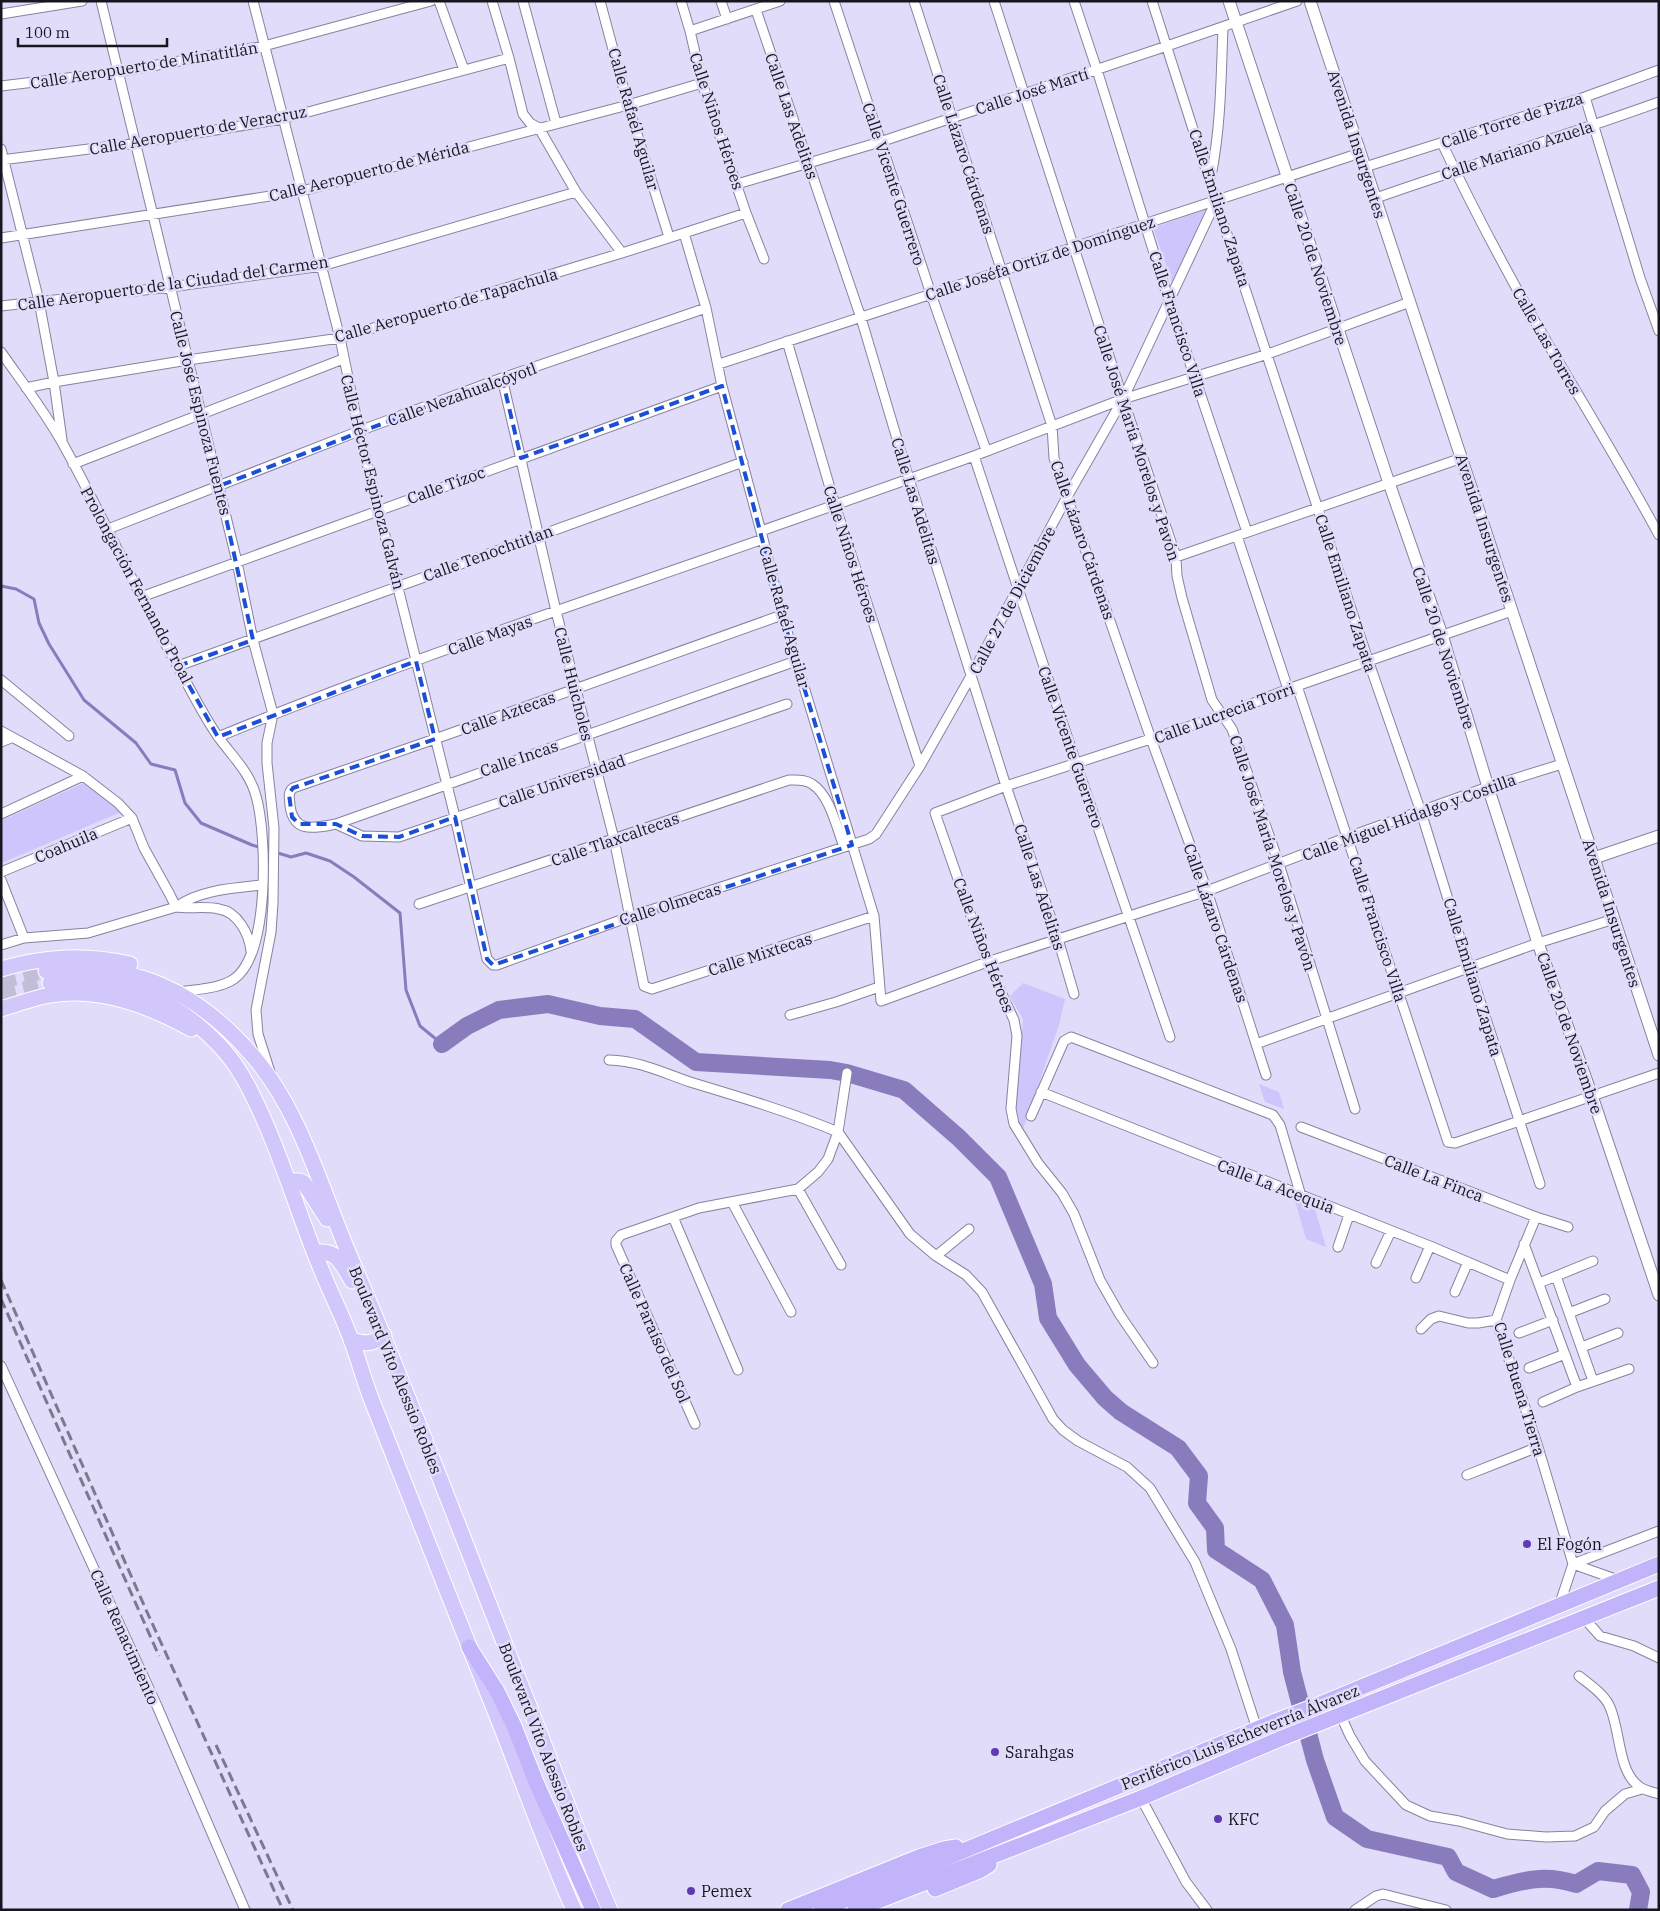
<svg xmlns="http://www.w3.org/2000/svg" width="1660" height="1911" viewBox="0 0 1660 1911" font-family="'IBM Plex Serif',serif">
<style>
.green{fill:#cec5fd}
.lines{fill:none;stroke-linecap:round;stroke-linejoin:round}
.stream{stroke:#897cbd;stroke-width:3}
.river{stroke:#897cbd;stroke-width:18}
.primary-tunnel{stroke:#c2bed8;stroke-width:15;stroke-dasharray:15 8;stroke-linecap:butt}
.minor-casing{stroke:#87839e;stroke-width:11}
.tertiary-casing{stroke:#87839e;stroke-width:13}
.primary-casing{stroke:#fff;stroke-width:17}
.trunk-casing{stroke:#fff;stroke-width:17}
.minor{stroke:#fff;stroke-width:9}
.tertiary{stroke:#fff;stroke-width:11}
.primary{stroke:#d1c7fb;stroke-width:15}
.trunk{stroke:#c2b4fa;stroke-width:15}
.rail{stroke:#7c798d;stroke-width:3;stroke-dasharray:10 5;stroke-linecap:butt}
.marked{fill:none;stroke:#1d4ed8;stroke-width:4;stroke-dasharray:10 6;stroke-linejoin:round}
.poi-dot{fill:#5f3ab2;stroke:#e0dcf9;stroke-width:2}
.labels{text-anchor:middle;stroke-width:5;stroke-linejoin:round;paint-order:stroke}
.street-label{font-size:16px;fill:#17151f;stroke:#e0dcf9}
.poi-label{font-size:16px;fill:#17151f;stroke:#e0dcf9;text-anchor:start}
</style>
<rect width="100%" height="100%" fill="#e0dcf9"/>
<!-- green -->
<path class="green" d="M 1207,209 L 1172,282 L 1153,228 Z
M 86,782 L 123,811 L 2,863 L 1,821 Z
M 1023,983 L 1065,999 L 1059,1025 L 1023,1129 L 1015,1123 L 1023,1019 L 1010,996 Z
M 1259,1084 L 1279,1092 L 1284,1109 L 1265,1102 Z
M 1295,1201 L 1315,1209 L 1326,1247 L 1306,1239 Z"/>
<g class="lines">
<!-- stream -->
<path class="stream" d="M 1,586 L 16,589 L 34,599 L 39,623 L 49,644 L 84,700 L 136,743 L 151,764 L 175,770 L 185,803 L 201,823 L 252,845 L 291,857 L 306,853 L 330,861 L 354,877 L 400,913 L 406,990 L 420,1026 L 442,1044"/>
<!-- river -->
<path class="river" d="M 442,1044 L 467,1026 L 499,1010 L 548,1004 L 600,1016 L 635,1019 L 696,1062 L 830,1070 L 847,1073 L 904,1090 L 959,1138 L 998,1177 L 1043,1284 L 1048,1318 L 1077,1365 L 1105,1398 L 1121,1412 L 1178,1448 L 1199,1476 L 1197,1503 L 1215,1528 L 1216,1550 L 1262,1580 L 1285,1625 L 1292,1672 L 1315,1760 L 1335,1817 L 1367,1839 L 1448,1857 L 1456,1872 L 1493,1889 C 1524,1880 1545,1874 1576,1884 L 1598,1871 L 1632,1875 L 1641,1892 L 1638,1910"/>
<!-- primary-tunnel -->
<path class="primary-tunnel" d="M 1,981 L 46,971
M 1,994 L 50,983"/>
<defs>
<path id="minor" d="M 101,1 L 237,562 L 253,640 L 273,714 L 267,743 L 267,763 L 274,828 L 273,903 L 271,932 L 256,1010 L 258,1034 L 270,1072
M 253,1 L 340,338 L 359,431 L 455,817 L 487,959 L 493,965 L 497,965 L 629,917 L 869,839 L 876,834 L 920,766 L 971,676 L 1067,497 L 1123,399 L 1216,201
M 439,1 L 464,70
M 492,1 L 509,58 L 523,114 L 530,123 L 539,128 L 576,192 L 622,253
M 523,1 L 556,123
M 600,1 L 628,105 L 669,237
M 681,1 L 690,31 L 702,83 L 746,213 L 764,259
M 721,1 L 727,19
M 834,1 L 931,294 L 986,450
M 914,1 L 1052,426 L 1054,458 L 1067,497 L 1151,739 L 1207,891 L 1266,1075
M 994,1 L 1123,399 L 1176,557 L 1177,576 L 1182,598 L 1212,700 L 1232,729 L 1279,864 L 1355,1109
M 1074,1 L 1097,70 L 1169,301 L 1247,532
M 1152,1 L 1216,201 L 1368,660 L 1421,812 L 1469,967 L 1540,1184
M 756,10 L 861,318 L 909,479 L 1006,786 L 1058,939 L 1074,994
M 1,14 L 82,1
M 690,31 L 780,1
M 1,86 L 118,72 L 264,46 L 431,1
M 1585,97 L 1640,278 L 1659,331
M 1442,143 C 1470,203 1501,261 1533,318 C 1575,391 1619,461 1659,535
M 1,149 L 39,301 L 54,382 L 62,440
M 1,160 L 137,143 L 282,119 L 509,58
M 1365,167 L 1585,97 L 1659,70
M 1211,176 C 1221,127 1221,77 1223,27
M 737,184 L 880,142 L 1167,46 L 1297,1
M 1376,198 C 1470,165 1565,136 1659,102
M 684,233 L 706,308 L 722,386 L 763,539 L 782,615 L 874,916 L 881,1001 L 987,962 L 1207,891 L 1348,837 L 1488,787 L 1562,764
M 1,238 L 302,191 L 628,105 L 702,83
M 1,306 L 171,287 L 322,266 L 576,192
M 787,341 L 835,505 L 920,766
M 1,352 C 22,382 45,412 63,444 C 104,518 138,595 179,669 C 192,692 204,717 219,738 C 233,757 250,773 256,796 C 267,834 270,954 234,979 C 219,989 197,989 179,992
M 719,364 L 1360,153
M 502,378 L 556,611 L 614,839 L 644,986 L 652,989 L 874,916
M 26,388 L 54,382 L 188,360 L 340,338 L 622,253 L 746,213
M 974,456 L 1076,763 L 1170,1037
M 73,464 L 343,359
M 108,529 L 359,431 L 502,378 L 706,308
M 761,531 L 974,456 L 1123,399 L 1268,354 L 1410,302
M 1237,536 L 1288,689
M 1176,557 L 1462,458
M 141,597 L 722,386
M 782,615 L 435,739 L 293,788 C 287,793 290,799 290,806 C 294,834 315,828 336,824 L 796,661
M 178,666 L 743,462
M 1,680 L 69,736
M 1297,686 L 1448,1142 L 1455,1143 L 1659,1073
M 1,731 L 83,776 L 118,803 L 132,818 L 144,848 L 169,893 L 176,907
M 218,737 C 397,663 581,603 763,539
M 1,742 L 11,738
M 1,814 L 83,776
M 336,824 L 362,836 L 399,837 L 787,704
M 1,872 L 132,818
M 1,880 L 24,938
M 419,904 L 789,780 C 797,780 805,779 812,784 C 830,795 837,829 844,847
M 176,907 C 199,890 233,888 262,885
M 1,945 L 24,938 L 88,933 L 176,907 C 190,909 205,906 219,909 C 238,912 249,934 251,951
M 790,1015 L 836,1002 L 879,987
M 1256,1044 L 1538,943 L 1614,919
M 609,1060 C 640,1061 661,1072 690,1082 C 740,1097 790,1112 838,1132
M 1041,1092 L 1430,1246 L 1510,1280
M 1031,1116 L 1064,1041 L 1071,1037 L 1273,1115 L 1280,1125 L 1301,1196
M 1301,1127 L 1536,1217 L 1568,1227
M 838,1132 L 910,1234 L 936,1256 L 966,1275 L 982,1292 L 1053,1419 L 1063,1430 L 1078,1441 L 1127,1467 L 1150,1488 L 1195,1562 L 1231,1649 L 1257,1729
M 798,1189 L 841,1265
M 732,1202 L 791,1312
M 673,1217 L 738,1370
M 1536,1217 L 1510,1280 L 1496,1320 L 1538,1447 L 1573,1564 L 1559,1606
M 1524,1244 L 1577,1387
M 1338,1247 L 1349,1215
M 936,1256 L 969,1229
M 1376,1263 L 1391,1231
M 1556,1276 L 1593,1381
M 1416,1278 L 1430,1246
M 1539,1283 L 1593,1261
M 1455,1292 L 1468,1262
M 1569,1313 L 1605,1299
M 1421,1329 L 1431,1319 L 1439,1316 L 1468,1323 L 1478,1323 L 1496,1320
M 1519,1333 L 1553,1320
M 1582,1347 L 1618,1333
M 1153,1363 L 1120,1315 L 1100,1280 L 1074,1214 L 1062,1193 L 1038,1163 L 1014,1124 L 1011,1109 L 1017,1036 L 1014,1020 L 987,962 L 935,813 L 1006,786 L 1224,715 L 1288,689 L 1512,611
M 1,1366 L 157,1706 L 245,1910
M 1529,1368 L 1565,1354
M 1543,1402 L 1577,1387 L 1629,1369
M 695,1424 L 616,1245 L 616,1241 L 621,1235 L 699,1208 L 798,1189 L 818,1172 L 828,1159 L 838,1132 L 847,1073
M 1467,1475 L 1538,1447
M 1573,1564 L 1659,1531
M 1573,1564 L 1618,1580
M 1584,1618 L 1600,1636 L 1634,1646 L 1659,1658
M 1579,1676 C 1589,1684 1603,1693 1609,1705 C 1621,1729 1617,1772 1640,1787 C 1646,1791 1653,1792 1659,1794
M 1341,1716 L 1350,1736 L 1365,1761 L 1406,1805 L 1430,1816 L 1459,1821 L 1507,1834 L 1546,1837 L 1575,1836 L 1594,1827 L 1605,1811 L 1625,1794 L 1642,1789
M 1141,1798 L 1186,1882 L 1207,1910
M 1355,1910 L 1376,1896 L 1383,1894 L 1446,1910"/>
<path id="tertiary" d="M 1229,1 L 1389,483 L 1442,635 L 1488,787 L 1538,943 L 1592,1096 L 1659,1295
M 1310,1 L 1659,1055
M 1594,858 L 1659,836"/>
<path id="primary" d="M 1,969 C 46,956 84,954 130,964
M 46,971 C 134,962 195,989 252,1055 C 301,1111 322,1192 351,1259 C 407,1390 457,1523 509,1655 C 543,1740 574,1826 610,1910
M 50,983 C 118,976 171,995 218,1044 C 237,1063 249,1087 260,1111 C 284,1162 299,1217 321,1269 C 331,1294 343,1317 352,1342 C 359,1361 364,1381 372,1401 C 414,1509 458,1618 501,1726 C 525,1788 547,1850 574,1910
M 1,1009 C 17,1004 34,998 50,995 C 100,987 148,1005 191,1029
M 289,1181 L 300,1181 L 304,1183 L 327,1219
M 315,1253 C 337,1248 342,1265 352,1281
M 351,1340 C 365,1344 372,1345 384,1335"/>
<path id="trunk" d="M 469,1647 L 497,1691 L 514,1726 L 536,1782 L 593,1910
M 935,1889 L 981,1870 L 989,1865
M 788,1910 L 919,1857 L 944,1849 L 956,1847
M 821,1910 L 1276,1721 L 1323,1703 L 1659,1564
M 855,1910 L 1141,1798 L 1282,1738 L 1659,1588"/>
</defs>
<!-- minor casing -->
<use href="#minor" class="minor-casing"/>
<!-- tertiary casing -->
<use href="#tertiary" class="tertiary-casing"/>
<!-- primary casing -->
<use href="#primary" class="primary-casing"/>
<!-- trunk casing -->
<use href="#trunk" class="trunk-casing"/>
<!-- minor -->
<use href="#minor" class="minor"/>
<!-- tertiary -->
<use href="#tertiary" class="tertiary"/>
<!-- primary -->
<use href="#primary" class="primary"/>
<!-- trunk -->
<use href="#trunk" class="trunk"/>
<!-- rail -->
<path class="rail" d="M 1,1280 L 147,1612 L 283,1910
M 1,1299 L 159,1656
M 216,1745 L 293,1910"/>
</g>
<!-- marked area -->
<path class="marked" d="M 502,378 L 521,458 L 722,386 L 782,615 L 852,845 L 493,965 L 487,959 L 455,817 L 399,837 L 362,836 L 336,824 L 299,824 L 292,817 L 289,794 L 293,788 L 435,739 L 416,661 L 218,737 L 178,666 L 253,640 L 219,486 Z"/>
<!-- markers -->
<g class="poi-dot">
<circle cx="1527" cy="1544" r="5"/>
<circle cx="995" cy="1752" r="5"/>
<circle cx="1218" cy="1819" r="5"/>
<circle cx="691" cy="1891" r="5"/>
</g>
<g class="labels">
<!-- street labels -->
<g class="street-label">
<text transform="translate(144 65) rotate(-9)" y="6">Calle Aeropuerto de Minatitlán</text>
<text transform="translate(1032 91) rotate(-18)" y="6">Calle José Martí</text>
<text transform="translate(792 116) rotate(71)" y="6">Calle Las Adelitas</text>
<text transform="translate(634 119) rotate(74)" y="6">Calle Rafaél Aguilar</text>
<text transform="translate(1512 120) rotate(-18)" y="6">Calle Torre de Pizza</text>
<text transform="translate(717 121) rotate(72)" y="6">Calle Niños Héroes</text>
<text transform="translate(198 130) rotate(-10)" y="6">Calle Aeropuerto de Veracruz</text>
<text transform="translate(1357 144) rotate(72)" y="6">Avenida Insurgentes</text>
<text transform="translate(1517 150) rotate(-18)" y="6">Calle Mariano Azuela</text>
<text transform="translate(964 154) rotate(72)" y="6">Calle Lázaro Cárdenas</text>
<text transform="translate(369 171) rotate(-14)" y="6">Calle Aeropuerto de Mérida</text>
<text transform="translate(894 184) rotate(72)" y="6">Calle Vicente Guerrero</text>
<text transform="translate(1220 208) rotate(72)" y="6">Calle Emiliano Zapata</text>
<text transform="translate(1040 258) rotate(-18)" y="6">Calle Joséfa Ortiz de Domínguez</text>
<text transform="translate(1316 264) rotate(72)" y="6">Calle 20 de Noviembre</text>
<text transform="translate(173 283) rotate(-8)" y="6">Calle Aeropuerto de la Ciudad del Carmen</text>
<text transform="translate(446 305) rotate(-16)" y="6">Calle Aeropuerto de Tapachula</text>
<text transform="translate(1178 324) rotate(72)" y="6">Calle Francisco Villa</text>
<text transform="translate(1547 341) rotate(60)" y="6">Calle Las Torres</text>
<text transform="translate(462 394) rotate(-20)" y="6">Calle Nezahualcóyotl</text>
<text transform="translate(201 413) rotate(76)" y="6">Calle José Espinoza Fuentes</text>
<text transform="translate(1137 443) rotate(72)" y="6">Calle José María Morelos y Pavón</text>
<text transform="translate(373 482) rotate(76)" y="6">Calle Héctor Espinoza Galván</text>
<text transform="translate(446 485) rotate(-20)" y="6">Calle Tízoc</text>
<text transform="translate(916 501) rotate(73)" y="6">Calle Las Adelitas</text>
<text transform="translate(1485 528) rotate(72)" y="6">Avenida Insurgentes</text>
<text transform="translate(1083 540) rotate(71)" y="6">Calle Lázaro Cárdenas</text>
<text transform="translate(488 553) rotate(-20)" y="6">Calle Tenochtitlan</text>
<text transform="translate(851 554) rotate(72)" y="6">Calle Niños Héroes</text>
<text transform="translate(137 585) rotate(62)" y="6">Prolongación Fernando Proal</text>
<text transform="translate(1346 593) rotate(72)" y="6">Calle Emiliano Zapata</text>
<text transform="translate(1012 600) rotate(-62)" y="6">Calle 27 de Diciembre</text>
<text transform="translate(785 617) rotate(74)" y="6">Calle Rafaél Aguilar</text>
<text transform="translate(490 635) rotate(-20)" y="6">Calle Mayas</text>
<text transform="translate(1444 648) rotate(72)" y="6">Calle 20 de Noviembre</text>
<text transform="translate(574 684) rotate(76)" y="6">Calle Huicholes</text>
<text transform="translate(508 713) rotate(-20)" y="6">Calle Aztecas</text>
<text transform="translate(1224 713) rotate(-20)" y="6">Calle Lucrecia Torri</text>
<text transform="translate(1071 747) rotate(71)" y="6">Calle Vicente Guerrero</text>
<text transform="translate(519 758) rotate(-19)" y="6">Calle Incas</text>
<text transform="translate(562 781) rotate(-19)" y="6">Calle Universidad</text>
<text transform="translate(1409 817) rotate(-20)" y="6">Calle Miguel Hidalgo y Costilla</text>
<text transform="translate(615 839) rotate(-19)" y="6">Calle Tlaxcaltecas</text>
<text transform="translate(66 845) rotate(-23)" y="6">Coahuila</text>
<text transform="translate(1273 853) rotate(72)" y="6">Calle José María Morelos y Pavón</text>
<text transform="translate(1040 887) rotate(72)" y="6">Calle Las Adelitas</text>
<text transform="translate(670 904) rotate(-18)" y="6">Calle Olmecas</text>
<text transform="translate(1612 913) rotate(72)" y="6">Avenida Insurgentes</text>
<text transform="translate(1216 923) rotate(71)" y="6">Calle Lázaro Cárdenas</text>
<text transform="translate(1378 929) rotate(72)" y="6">Calle Francisco Villa</text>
<text transform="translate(984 945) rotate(69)" y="6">Calle Niños Héroes</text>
<text transform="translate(760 954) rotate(-18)" y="6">Calle Mixtecas</text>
<text transform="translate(1473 977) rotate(73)" y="6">Calle Emiliano Zapata</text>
<text transform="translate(1570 1033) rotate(71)" y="6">Calle 20 de Noviembre</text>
<text transform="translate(1434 1178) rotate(21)" y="6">Calle La Finca</text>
<text transform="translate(1276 1186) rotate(21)" y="6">Calle La Acequia</text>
<text transform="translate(655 1333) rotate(66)" y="6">Calle Paraíso del Sol</text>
<text transform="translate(396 1370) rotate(68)" y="6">Boulevard Vito Alessio Robles</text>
<text transform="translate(1520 1389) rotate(73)" y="6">Calle Buena Tierra</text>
<text transform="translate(125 1637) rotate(66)" y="6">Calle Renacimiento</text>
<text transform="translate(1240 1737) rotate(-22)" y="6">Periférico Luis Echeverría Álvarez</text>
<text transform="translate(544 1747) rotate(69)" y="6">Boulevard Vito Alessio Robles</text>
</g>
<!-- poi labels -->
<g class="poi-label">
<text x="1537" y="1550">El Fogón</text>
<text x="1005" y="1758">Sarahgas</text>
<text x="1228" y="1825">KFC</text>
<text x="701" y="1897">Pemex</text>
</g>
</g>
<!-- border -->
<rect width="1660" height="1911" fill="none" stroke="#17151f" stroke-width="5"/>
<!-- scale -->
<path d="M18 38v8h149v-8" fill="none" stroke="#17151f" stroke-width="2.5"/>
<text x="25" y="38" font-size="15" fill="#17151f" stroke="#e0dcf9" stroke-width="4" paint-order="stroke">100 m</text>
</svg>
